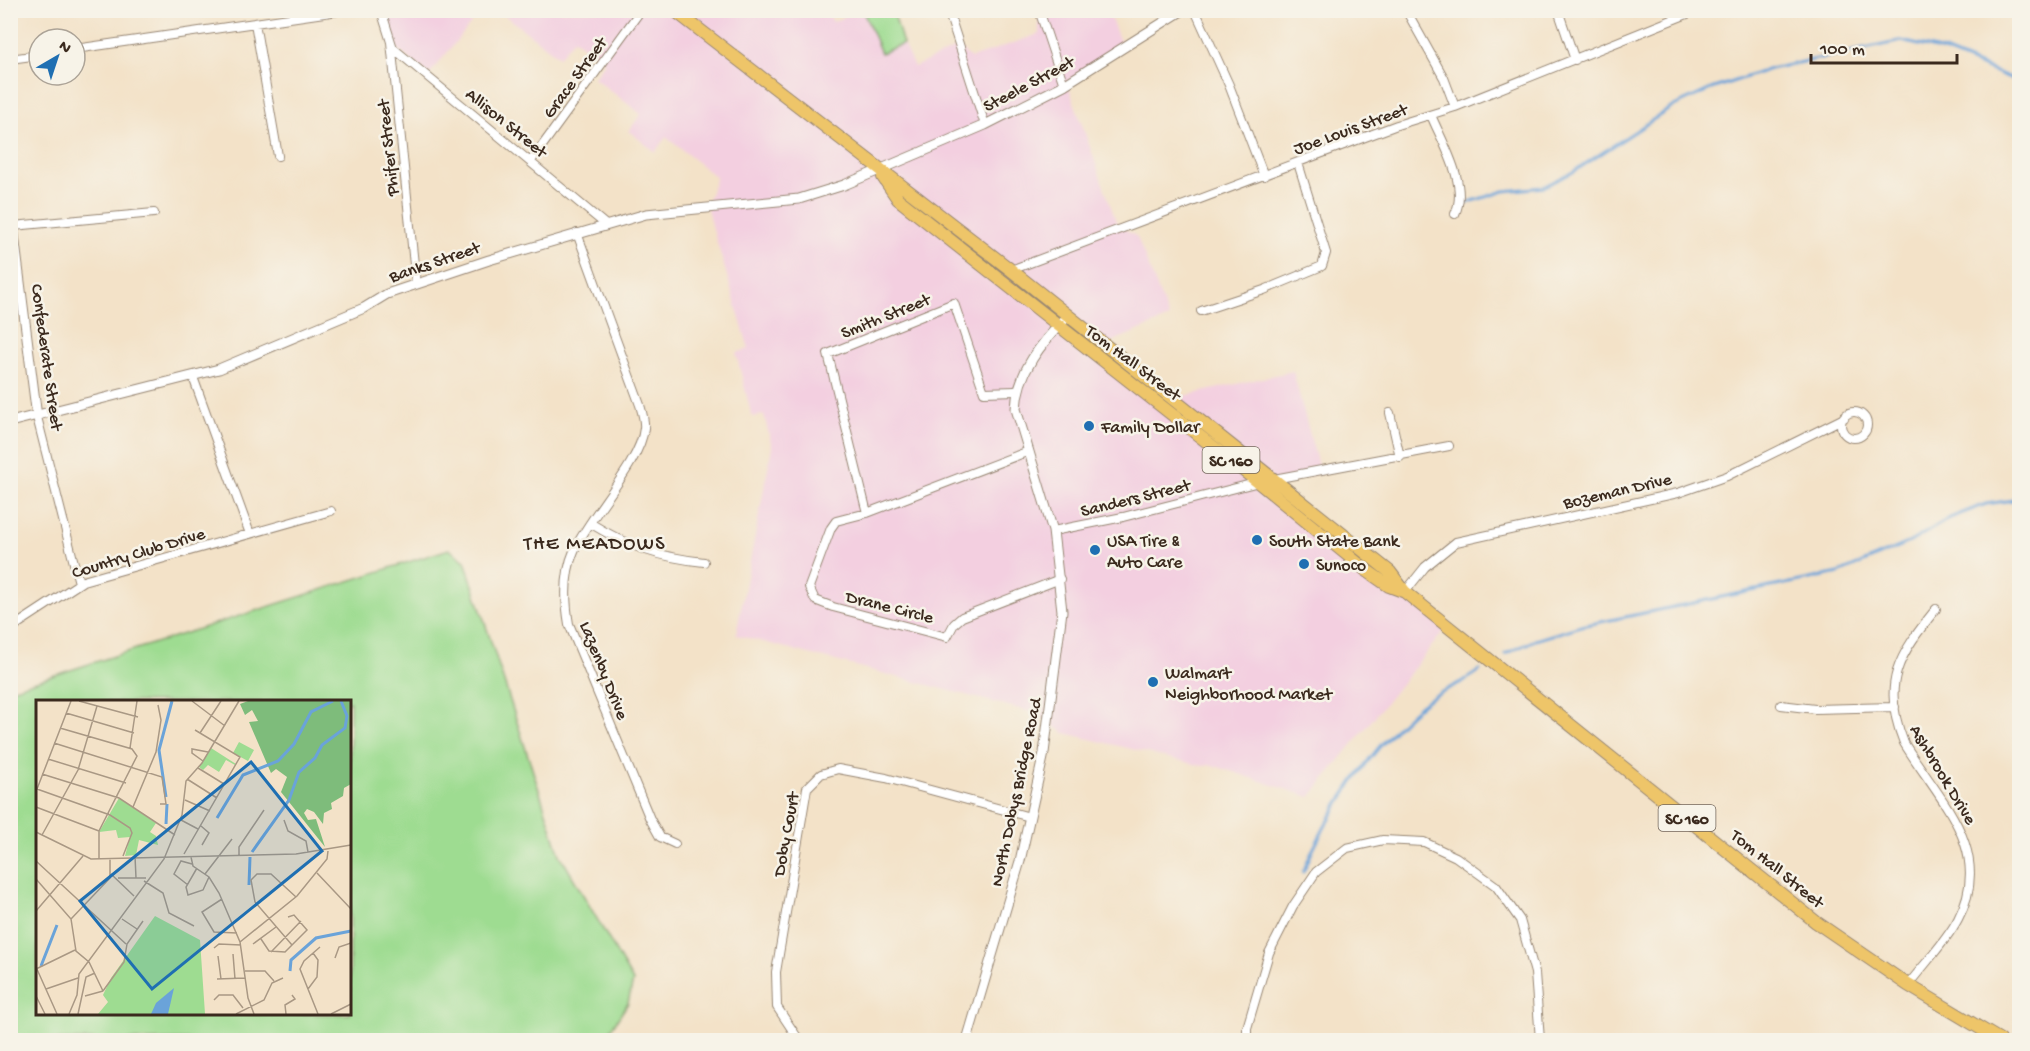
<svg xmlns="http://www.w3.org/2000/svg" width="2030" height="1051" viewBox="0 0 2030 1051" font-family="'Gochi Hand',sans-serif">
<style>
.built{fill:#f3cfe0}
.green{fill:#9edc91;stroke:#6c8358;stroke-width:1.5;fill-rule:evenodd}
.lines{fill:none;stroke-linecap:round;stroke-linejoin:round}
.stream{stroke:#6aa3d9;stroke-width:3}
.minor-casing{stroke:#978673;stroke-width:10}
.tertiary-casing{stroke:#978673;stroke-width:11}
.primary-casing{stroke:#978673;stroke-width:14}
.minor{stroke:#fff;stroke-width:8}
.tertiary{stroke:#fff;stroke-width:9}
.primary{stroke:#eec569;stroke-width:12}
.poi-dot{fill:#1f6fb2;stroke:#f7f3e8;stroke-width:2}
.labels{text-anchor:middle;stroke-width:5;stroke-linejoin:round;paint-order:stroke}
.shield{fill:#f7f3e8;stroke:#73665b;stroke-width:1.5}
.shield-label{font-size:16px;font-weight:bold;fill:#3b2a1e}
.street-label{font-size:18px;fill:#3b2a1e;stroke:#f7f3e8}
.poi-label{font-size:18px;fill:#3b2a1e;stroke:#f7f3e8;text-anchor:start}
.neighbourhood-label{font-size:20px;letter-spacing:1.5px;fill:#3b2a1e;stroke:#f7f3e8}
.inset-river{fill:none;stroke:#6aa3d9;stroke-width:3}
.inset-road{fill:none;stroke:#a99884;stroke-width:1.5}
.view{fill:#1f6fb2;fill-opacity:0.15;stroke:#1f6fb2;stroke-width:3}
.inset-edge{fill:none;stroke:#3b2a1e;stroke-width:3}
</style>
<rect width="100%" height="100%" fill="#f7f3e8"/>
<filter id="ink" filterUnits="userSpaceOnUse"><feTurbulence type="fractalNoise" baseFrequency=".0167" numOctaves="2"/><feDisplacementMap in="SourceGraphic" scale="12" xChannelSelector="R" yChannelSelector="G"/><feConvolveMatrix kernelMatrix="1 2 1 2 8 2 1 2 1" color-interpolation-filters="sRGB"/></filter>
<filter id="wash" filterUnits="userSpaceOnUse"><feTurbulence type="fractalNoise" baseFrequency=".008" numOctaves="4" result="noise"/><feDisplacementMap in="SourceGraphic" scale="24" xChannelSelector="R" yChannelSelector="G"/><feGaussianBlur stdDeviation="1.35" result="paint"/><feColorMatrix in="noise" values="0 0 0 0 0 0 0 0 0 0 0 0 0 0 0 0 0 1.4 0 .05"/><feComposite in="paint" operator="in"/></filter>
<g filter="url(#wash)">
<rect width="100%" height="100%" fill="#f3e2c8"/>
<!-- built -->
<path class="built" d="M 827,10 L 833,22 L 856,11 L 863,11 L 881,53 L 903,44 L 914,67 L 958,47 L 971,58 L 1039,34 L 1039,11 L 1108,11 L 1122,47 L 1067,82 L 1117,224 L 1137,237 L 1169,318 L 1101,346 L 1167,400 L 1293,371 L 1320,473 L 1273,483 L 1270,489 L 1447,627 L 1310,797 L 1212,765 L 1202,766 L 1065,733 L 1035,713 L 736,635 L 772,447 L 764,415 L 752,417 L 736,353 L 749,349 L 706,206 L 716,177 L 666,137 L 655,152 L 629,131 L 641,114 L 594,78 L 605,62 L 574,39 L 559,57 L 499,11 Z
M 385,11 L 481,11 L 429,75 L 395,47 Z"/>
<!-- green -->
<path class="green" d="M 863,11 L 893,11 L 903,44 L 881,53 Z
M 449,549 L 465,561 L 560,855 L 633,981 L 628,1003 L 604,1040 L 11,1040 L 11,689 ZM 38,702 L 350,702 L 350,1014 L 38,1014 Z"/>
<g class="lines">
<!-- stream -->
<path class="stream" d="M 1460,205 L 1504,191 L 1543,187 L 1573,172 L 1674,106 L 1711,89 L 1770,69 L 1902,41 L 1944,51 L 2020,82
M 1505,654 L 1535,640 L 1581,626 L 1839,573 L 1910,542 L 1950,518 L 1986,504 L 2020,499
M 1303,872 C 1327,814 1372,746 1421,705 C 1439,690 1462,685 1480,670"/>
</g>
</g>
<g filter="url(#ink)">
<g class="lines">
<defs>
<path id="minor" d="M 381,10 L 391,42 L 416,284
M 948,10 L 985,125
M 1039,10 L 1064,85
M 1195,10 L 1229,85 L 1264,176
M 1406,10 L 1444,78 L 1455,107
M 1558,10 L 1575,60
M 255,23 L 278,156
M 391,42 L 393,48 L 606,225
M 75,49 L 345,10
M 10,59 L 39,55
M 1431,115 C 1442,142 1469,185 1455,214
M 531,161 L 641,10
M 13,226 L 154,213
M 577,233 L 640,405 C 642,412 645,421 644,428 C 641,463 588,517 574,551 C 564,574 565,601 569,624 L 650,819 L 660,837 L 675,844
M 1011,270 L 1397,125 L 1455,107 L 1697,10
M 1201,311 L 1264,290 L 1322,266 L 1326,253 L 1298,163
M 193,377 L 250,534
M1841 425a13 13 0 1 1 26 0a13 13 0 1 1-26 0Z
M 1390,413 L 1400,457
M 37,417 L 79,583
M 1029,451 L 867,513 L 836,521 L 831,528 L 809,587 L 815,600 L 833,607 L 947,637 L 954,624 L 962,617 L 1060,579
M 1274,479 L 1449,446
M 867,513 L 828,354 L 954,303 L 984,392 L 1016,391
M 590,523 C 629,547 658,557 704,562
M 1053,531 L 1123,517 L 1259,482
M 1405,592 L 1425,567 L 1456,542 L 1678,493 L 1727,476 L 1844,418
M 10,629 L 83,581 L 331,511
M 1781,705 L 1815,709 L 1895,707
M 1908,985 C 1924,964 1946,942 1958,919 C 1995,850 1938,799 1904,743 C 1880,683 1899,655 1936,609
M 799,1040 L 777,1007 L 776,972 L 807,788 L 821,774 L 838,769 L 886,778 L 1030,817
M 1247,1040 L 1247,1028 L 1269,953 L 1293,906 L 1316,872 L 1347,848 L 1383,840 L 1424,842 L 1456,857 L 1496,886 L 1520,920 L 1535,973 L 1540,1040"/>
<path id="tertiary" d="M 10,203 L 37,417
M 10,422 L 219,369 L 364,308 L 387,294 L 489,260 L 646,214 L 799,199 L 844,185 L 985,125 L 1064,85 L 1183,10
M 967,1040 L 1020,861 L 1044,753 L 1062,611 L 1053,531 L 1016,409 C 1017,372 1042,342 1067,317"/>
<path id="primary" d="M 674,10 L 1011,270 L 1390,572 L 1405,592 L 1816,922 L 1908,985 L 2000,1040
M 883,177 L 898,199 L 1258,482 L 1366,570 L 1389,586 L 1405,592"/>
</defs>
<!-- minor casing -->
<use href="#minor" class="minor-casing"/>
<!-- tertiary casing -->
<use href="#tertiary" class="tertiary-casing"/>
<!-- primary casing -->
<use href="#primary" class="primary-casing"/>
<!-- minor -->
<use href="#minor" class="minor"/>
<!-- tertiary -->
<use href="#tertiary" class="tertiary"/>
<!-- primary -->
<use href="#primary" class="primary"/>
</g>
</g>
<!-- markers -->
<g class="poi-dot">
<circle cx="1089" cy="426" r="6"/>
<circle cx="1257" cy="540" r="6"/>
<circle cx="1095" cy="550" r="6"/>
<circle cx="1304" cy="564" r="6"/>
<circle cx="1153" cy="682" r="6"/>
</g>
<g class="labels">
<!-- shield labels -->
<g class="shield">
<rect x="1202.5" y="447" width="57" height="26" rx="4.5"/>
<rect x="1658.5" y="805" width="57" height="26" rx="4.5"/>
</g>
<g class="shield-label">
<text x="1231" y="466">SC 160</text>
<text x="1687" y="824">SC 160</text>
</g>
<!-- street labels -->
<g class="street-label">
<text transform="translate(574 77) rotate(-54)" y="6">Grace Street</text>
<text transform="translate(1028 83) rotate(-28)" y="6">Steele Street</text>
<text transform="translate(507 122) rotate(39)" y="6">Allison Street</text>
<text transform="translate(1350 128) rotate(-20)" y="6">Joe Louis Street</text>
<text transform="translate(387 148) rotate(-96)" y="6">Phifer Street</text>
<text transform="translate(434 261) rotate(-19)" y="6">Banks Street</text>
<text transform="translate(885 315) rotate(-22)" y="6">Smith Street</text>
<text transform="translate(48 357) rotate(82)" y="6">Confederate Street</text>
<text transform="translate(1134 362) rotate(37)" y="6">Tom Hall Street</text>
<text transform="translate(1617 490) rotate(-13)" y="6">Bozeman Drive</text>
<text transform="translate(1135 497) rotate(-14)" y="6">Sanders Street</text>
<text transform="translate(138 552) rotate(-17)" y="6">Country Club Drive</text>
<text transform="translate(890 606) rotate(14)" y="6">Drane Circle</text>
<text transform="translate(605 670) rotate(68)" y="6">Lazenby Drive</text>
<text transform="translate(1944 774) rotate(59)" y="6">Ashbrook Drive</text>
<text transform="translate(1015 792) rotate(-78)" y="6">North Dobys Bridge Road</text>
<text transform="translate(785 834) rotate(-80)" y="6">Doby Court</text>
<text transform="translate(1778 868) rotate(39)" y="6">Tom Hall Street</text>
</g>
<!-- poi labels -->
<g class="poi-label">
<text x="1101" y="432">Family Dollar</text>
<text x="1107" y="546">USA Tire &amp;<tspan x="1107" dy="21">Auto Care</tspan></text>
<text x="1269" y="546">South State Bank</text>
<text x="1316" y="570">Sunoco</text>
<text x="1165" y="678">Walmart<tspan x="1165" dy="21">Neighborhood Market</tspan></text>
</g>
<!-- neighbourhood labels -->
<g class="neighbourhood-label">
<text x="595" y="549">THE MEADOWS</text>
</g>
</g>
<!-- overview -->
<g transform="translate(36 700)">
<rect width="315" height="315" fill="#f3e2c8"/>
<path d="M 203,42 L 218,50 L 212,61 L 197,53 ZM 175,48 L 200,64 L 199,65 L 190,60 L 183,72 L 172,65 L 167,70 L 163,67 ZM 83,98 L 120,123 L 114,132 L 120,136 L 122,145 L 103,140 L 100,155 L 89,156 L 94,137 L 82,138 L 80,130 L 63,132 ZM 119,216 L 164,240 L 169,314 L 62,314 L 72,302 L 67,295 L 75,278 Z" fill="#9edc91"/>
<path d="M 212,1 L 315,1 L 315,84 L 308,88 L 307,96 L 295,103 L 296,109 L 288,113 L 287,124 L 278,112 L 271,109 L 268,113 L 272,120 L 280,119 L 289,147 L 245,92 L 251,77 L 240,69 L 235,73 L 213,22 L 222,21 L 216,10 L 209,15 L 204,4 Z" fill="#7ebc7b"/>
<path d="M 138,288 L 132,314 L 115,314 L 120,303 Z" fill="#6aa3d9"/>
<path class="inset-river" d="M 130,97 L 123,50 L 136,1M 181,118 L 207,75 L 242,61 L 258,44 L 275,12 L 297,1M 130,124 L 131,104M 216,152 L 253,100 L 263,72 L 279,58 L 286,45 L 309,28 L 311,16 L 305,1M 213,185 L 214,157M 5,266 L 21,225M 254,271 L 255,260 L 280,238 L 315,231"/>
<path class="inset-road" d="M 35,1 L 1,89 L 74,115 L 94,128 L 96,133 L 87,156M 43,1 L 102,17M 156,1 L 189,26M 30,13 L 98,33M 24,28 L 96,49 L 101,56 L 63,131 L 63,159M 164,33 L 185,1M 18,43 L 126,77 L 130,104 L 124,104M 94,48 L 101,1M 12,59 L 90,83M 167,61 L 156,53 L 156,49 L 172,52M 162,68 L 188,84M 6,74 L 83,98 L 139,135M 151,79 L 181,98M 149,100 L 174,111M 0,107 L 63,131M 97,107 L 120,52 L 125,20 L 122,5M 145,120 L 162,129M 248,120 L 252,131 L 270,141 L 272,152M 165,126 L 173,133 L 166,145M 0,132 L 55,159 L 260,154 L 315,145M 6,135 L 42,70 L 61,6M 148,154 L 204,57 L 159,30M 203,155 L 203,147 L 228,110M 99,156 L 100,178M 155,157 L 157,166 L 173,177 L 183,193 L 204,242 L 212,298 L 218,314M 0,161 L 90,244M 161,168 L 150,187 L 152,195 L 167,190 L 173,177M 281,173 L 315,209M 75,174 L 98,196M 169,174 L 196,139M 82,178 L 110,178M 0,179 L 35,219 L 40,251 L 53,262 L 67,291M 108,181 L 127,193 L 133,213 L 158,226M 152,185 L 138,174 L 145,161 L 156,164M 186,199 L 166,212 L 178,232 L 201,233M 0,211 L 47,156M 35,219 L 74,178 L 74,158M 86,219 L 101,229M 225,239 L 233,251 L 249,252 L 271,230 L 258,215 L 252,217M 204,242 L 261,196 L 291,159 L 292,151M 217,244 L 240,227M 256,245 L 219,202 L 215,180 L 221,174 L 235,174 L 260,197M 178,248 L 183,244 L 205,245M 235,252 L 265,221M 197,254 L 199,279M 182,256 L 185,279M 299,258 L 303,247 L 315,243M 0,267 L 21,314M 0,269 L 39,250M 209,271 L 229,271 L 238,281M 181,279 L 209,278M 10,289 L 42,278M 272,289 L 281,277 L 282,260 L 277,253M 67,291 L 88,262 L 91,244 L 107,221M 0,296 L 9,314M 49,296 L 67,291M 178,300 L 183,295 L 197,295 L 207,308M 33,314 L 41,295 L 43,274 L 128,159 L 146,115 L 150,81 L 166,63 L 203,1M 42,314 L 50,277 L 59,273M 200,314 L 228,300 L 236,283 L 247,278M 250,314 L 249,305 L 259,299 L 256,295M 282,314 L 264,269 L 268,261 L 284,247M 295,314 L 315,304"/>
<path class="view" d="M 215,62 L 286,151 L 116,289 L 44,201 Z"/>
<rect width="315" height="315" class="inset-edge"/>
</g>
<!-- margin -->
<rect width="2030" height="1051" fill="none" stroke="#f7f3e8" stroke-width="36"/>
<!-- north arrow -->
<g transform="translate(57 57) rotate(39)"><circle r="28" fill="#f7f3e8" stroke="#aca397" stroke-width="1.5"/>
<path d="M0-4.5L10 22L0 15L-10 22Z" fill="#1f6fb2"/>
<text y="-9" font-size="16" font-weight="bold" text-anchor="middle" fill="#3b2a1e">N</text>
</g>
<!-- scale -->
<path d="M1811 54v9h146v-9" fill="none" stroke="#3b2a1e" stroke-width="3"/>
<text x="1820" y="54" font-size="18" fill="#3b2a1e" stroke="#f7f3e8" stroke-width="4.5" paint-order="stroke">100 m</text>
</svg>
